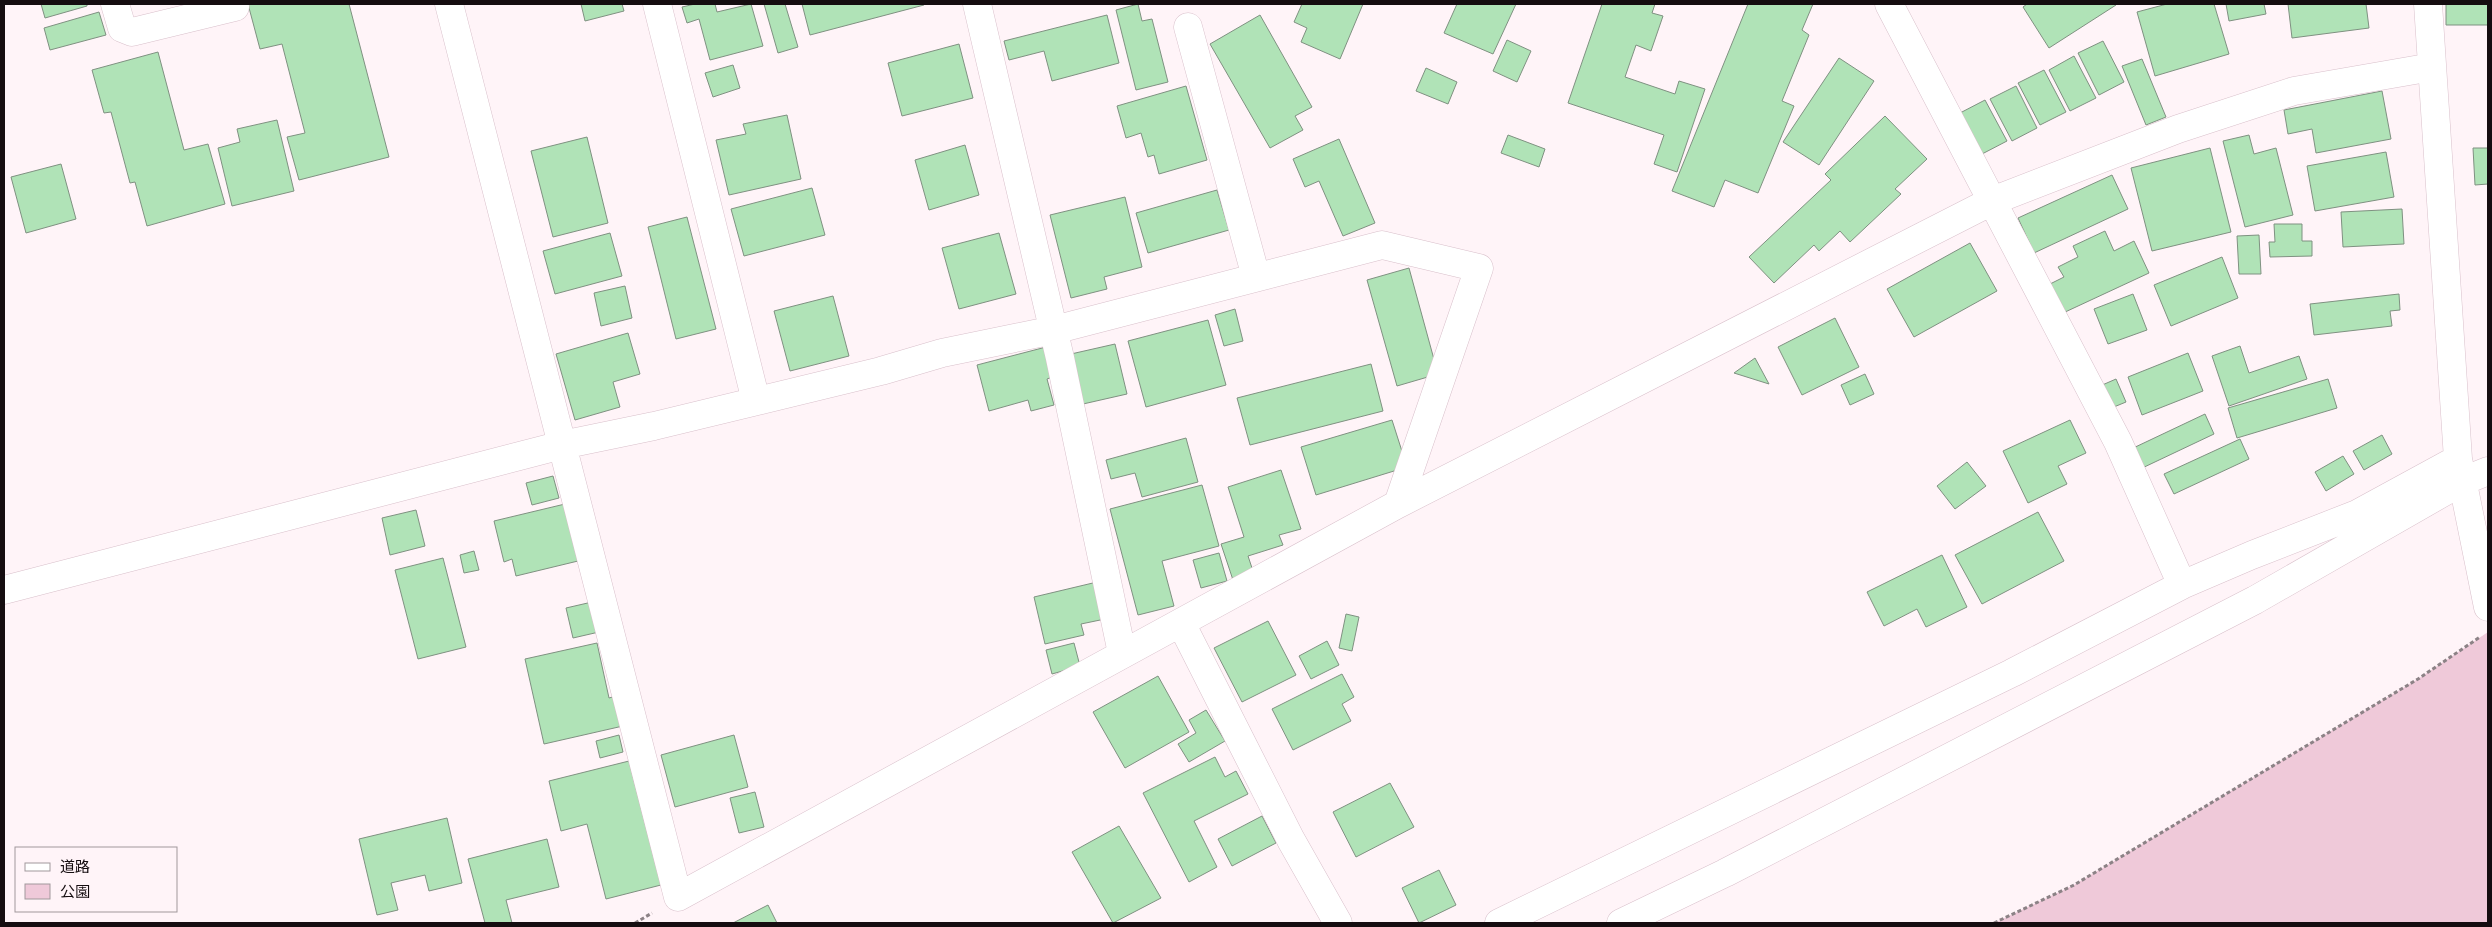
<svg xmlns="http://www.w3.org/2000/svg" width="2492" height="927" viewBox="0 0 2492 927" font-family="Quicksand,'Noto Sans JP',sans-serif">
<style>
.green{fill:#efc9d9}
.building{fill:#b0e3b7;stroke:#7f9181}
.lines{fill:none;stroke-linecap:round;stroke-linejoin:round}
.minor-casing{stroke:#d9c0cb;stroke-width:29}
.path{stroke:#8c8286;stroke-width:3;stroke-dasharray:4 2.5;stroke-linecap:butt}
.minor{stroke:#fff;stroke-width:28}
</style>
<rect width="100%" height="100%" fill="#fff4f8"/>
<!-- green -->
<path class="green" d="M 2488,632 L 2488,923 L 1994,923 L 2074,885 L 2418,679 Z"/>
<!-- building -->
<path class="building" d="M 41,4 L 87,4 L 87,6 L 45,18 Z
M 248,4 L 349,4 L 389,157 L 299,180 L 287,137 L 305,133 L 282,44 L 260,49 Z
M 581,4 L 622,4 L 624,11 L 585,21 Z
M 695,4 L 715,4 L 717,12 L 751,4 L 763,46 L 710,60 L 699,19 L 687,23 L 682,7 Z
M 764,4 L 785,4 L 798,47 L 778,53 Z
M 802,4 L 923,4 L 924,5 L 810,35 Z
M 1138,4 L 1142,21 L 1152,19 L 1168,82 L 1136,90 L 1116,10 Z
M 1302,4 L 1363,4 L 1340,59 L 1301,42 L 1307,28 L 1294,22 Z
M 1457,4 L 1516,4 L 1493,54 L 1444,33 Z
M 1602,4 L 1655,4 L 1652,13 L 1663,16 L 1651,51 L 1636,45 L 1625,77 L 1675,94 L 1679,81 L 1705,89 L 1677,172 L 1654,164 L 1664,135 L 1568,103 Z
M 1748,4 L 1813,4 L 1802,30 L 1809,35 L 1782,101 L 1794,106 L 1758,193 L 1725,180 L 1714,207 L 1672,191 Z
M 2027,4 L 2115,4 L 2116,5 L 2049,48 L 2023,7 Z
M 2167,4 L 2214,4 L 2229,54 L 2155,76 L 2137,12 Z
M 2226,4 L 2264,4 L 2266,14 L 2229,21 Z
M 2288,4 L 2366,4 L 2369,28 L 2292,38 Z
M 2446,4 L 2488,4 L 2488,25 L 2446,25 Z
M 99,12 L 106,35 L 50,50 L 44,28 Z
M 1107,15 L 1119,63 L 1052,81 L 1044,51 L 1009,60 L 1004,41 Z
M 1260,15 L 1312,107 L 1295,116 L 1303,130 L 1270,148 L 1210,44 Z
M 1507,40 L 1531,51 L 1517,82 L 1493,71 Z
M 2103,41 L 2124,82 L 2099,95 L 2078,53 Z
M 959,44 L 973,98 L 902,116 L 888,63 Z
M 158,52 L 184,150 L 208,144 L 225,204 L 147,226 L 135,182 L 130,183 L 111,112 L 104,113 L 92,70 Z
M 2074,56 L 2096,98 L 2070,111 L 2049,70 Z
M 1839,58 L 1874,81 L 1819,165 L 1783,142 Z
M 2142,59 L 2166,117 L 2146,125 L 2122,66 Z
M 733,65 L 740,88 L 713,97 L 705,73 Z
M 1426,68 L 1457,82 L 1448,104 L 1416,91 Z
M 2044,70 L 2066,112 L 2040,125 L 2018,83 Z
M 1186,86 L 1207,160 L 1159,174 L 1154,155 L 1148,157 L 1141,133 L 1126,138 L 1117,106 Z
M 2016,86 L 2037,128 L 2012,141 L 1990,99 Z
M 2382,91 L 2391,139 L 2316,153 L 2312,129 L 2288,134 L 2284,110 Z
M 1985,100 L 2007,141 L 1982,154 L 1960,113 Z
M 787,115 L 801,179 L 729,195 L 716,140 L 746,134 L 743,124 Z
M 1885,116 L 1927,159 L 1895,189 L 1901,194 L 1850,242 L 1840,231 L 1819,251 L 1814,245 L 1774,283 L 1749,257 L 1831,180 L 1825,174 Z
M 277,120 L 294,191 L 232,206 L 218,148 L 240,142 L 237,129 Z
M 1508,135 L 1545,149 L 1539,167 L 1501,153 Z
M 2249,135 L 2254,154 L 2276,148 L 2293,215 L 2245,227 L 2223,141 Z
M 587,137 L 608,223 L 553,237 L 531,151 Z
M 1339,139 L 1375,223 L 1343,236 L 1319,181 L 1305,187 L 1293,159 Z
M 965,145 L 979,195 L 929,210 L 915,160 Z
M 2210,148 L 2231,232 L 2152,251 L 2131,168 Z
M 2473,148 L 2488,148 L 2488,184 L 2475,185 Z
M 2386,152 L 2394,197 L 2315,211 L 2307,166 Z
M 61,164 L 76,219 L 26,233 L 11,177 Z
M 2112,175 L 2128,209 L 2034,253 L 2018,218 Z
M 812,188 L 825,235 L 744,256 L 731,209 Z
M 1217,190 L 1229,230 L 1148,253 L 1136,213 Z
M 1125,197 L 1142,267 L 1104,277 L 1107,289 L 1071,298 L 1050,215 Z
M 2402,209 L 2404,244 L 2343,247 L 2341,212 Z
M 687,217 L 716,329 L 676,339 L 648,227 Z
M 2274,224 L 2302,224 L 2302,241 L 2312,241 L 2312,256 L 2270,257 L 2269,242 L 2275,242 Z
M 2105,231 L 2114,251 L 2134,241 L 2149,273 L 2063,313 L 2050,284 L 2064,277 L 2058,267 L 2078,257 L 2073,246 Z
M 610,233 L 622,276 L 555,294 L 543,251 Z
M 999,233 L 1016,294 L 959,309 L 942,248 Z
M 2259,235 L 2261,274 L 2239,274 L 2237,236 Z
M 1970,243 L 1997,291 L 1914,337 L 1887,289 Z
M 2222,257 L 2238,298 L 2171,326 L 2154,285 Z
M 1409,268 L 1438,374 L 1397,386 L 1367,280 Z
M 625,286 L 632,318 L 601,326 L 594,293 Z
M 2133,294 L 2147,330 L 2108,344 L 2094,309 Z
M 2399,294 L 2400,310 L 2390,311 L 2392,326 L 2314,335 L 2310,304 Z
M 833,296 L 849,356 L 790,371 L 774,311 Z
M 1235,309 L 1243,341 L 1224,346 L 1215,315 Z
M 1835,318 L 1859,367 L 1802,395 L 1778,347 Z
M 1208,320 L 1226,385 L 1146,407 L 1128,341 Z
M 628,333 L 640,374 L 613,382 L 620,407 L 575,420 L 556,354 Z
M 1115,344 L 1127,394 L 1083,404 L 1071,354 Z
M 2240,346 L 2249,373 L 2299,356 L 2307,379 L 2229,406 L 2212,356 Z
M 1046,347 L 1055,376 L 1047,379 L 1054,405 L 1031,411 L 1028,400 L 989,411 L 977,365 Z
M 2188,353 L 2203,391 L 2142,415 L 2128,377 Z
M 1755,358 L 1769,384 L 1734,373 Z
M 1371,364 L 1383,411 L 1250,445 L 1237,398 Z
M 1865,374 L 1874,394 L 1850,405 L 1841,385 Z
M 2116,379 L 2126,402 L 2109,409 L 2100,386 Z
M 2328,379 L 2337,408 L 2237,438 L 2228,408 Z
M 2205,414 L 2214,434 L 2138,470 L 2129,450 Z
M 1392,420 L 1407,467 L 1316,495 L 1301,447 Z
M 2070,420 L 2086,453 L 2058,466 L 2067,484 L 2028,503 L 2003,451 Z
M 2382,435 L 2392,454 L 2364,470 L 2353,451 Z
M 1186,438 L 1198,482 L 1142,497 L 1135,473 L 1111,479 L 1106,460 Z
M 2240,439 L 2249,459 L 2174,494 L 2164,474 Z
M 2343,456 L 2354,474 L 2326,491 L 2315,472 Z
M 1967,462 L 1986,486 L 1955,509 L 1937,486 Z
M 1281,470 L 1301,529 L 1279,535 L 1283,545 L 1248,556 L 1255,577 L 1234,583 L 1221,544 L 1244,537 L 1228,487 Z
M 553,476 L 559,498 L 532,505 L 526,483 Z
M 1202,485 L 1219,546 L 1162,561 L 1174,606 L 1138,615 L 1110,509 Z
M 565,504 L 578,561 L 516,576 L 512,559 L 504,562 L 494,521 Z
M 416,510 L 425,546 L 390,555 L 382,518 Z
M 2038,512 L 2064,561 L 1982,604 L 1955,555 Z
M 474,551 L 479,570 L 464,573 L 460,555 Z
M 1219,553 L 1227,581 L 1201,588 L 1193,560 Z
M 1942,555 L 1967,607 L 1926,627 L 1917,609 L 1884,626 L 1867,592 Z
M 443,558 L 466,647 L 418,659 L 395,570 Z
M 1097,582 L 1105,619 L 1081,624 L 1084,635 L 1045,644 L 1034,597 Z
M 592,602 L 599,632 L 573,638 L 566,608 Z
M 1346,614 L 1359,617 L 1352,651 L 1339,648 Z
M 1268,621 L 1296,675 L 1242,702 L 1214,648 Z
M 1327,641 L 1339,665 L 1311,679 L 1299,656 Z
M 597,643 L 609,698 L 616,696 L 623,726 L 544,744 L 525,659 Z
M 1074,643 L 1080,666 L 1052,674 L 1046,650 Z
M 1342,674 L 1354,697 L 1342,704 L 1351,721 L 1293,750 L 1272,709 Z
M 1158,676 L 1189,732 L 1125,768 L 1093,712 Z
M 1206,710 L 1225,741 L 1189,762 L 1178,744 L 1196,733 L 1189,720 Z
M 619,735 L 623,752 L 600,758 L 596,741 Z
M 734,735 L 748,787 L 675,807 L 661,755 Z
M 1215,757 L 1225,777 L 1236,771 L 1248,794 L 1194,821 L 1217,867 L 1189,882 L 1143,793 Z
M 629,761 L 661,885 L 606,899 L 587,824 L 561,831 L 549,781 Z
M 1390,783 L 1414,827 L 1356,857 L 1333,812 Z
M 755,792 L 764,827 L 739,833 L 730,798 Z
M 1262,816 L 1276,843 L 1232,866 L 1218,839 Z
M 447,818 L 462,883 L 429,891 L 425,875 L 391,883 L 398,910 L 377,915 L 359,839 Z
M 1119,826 L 1161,898 L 1113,923 L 1072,852 Z
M 547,839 L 559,887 L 506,900 L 512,923 L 485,923 L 468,859 Z
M 1439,870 L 1456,905 L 1419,923 L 1402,888 Z
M 768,905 L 777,923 L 733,923 Z"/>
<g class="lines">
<defs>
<path id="minor" d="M 115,4 L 122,28 L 132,32 L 235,7
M 449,4 L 678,897 L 1398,504 L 1992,201 L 2178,129 L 2294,91 L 2432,67
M 657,4 L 756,401
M 977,4 L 1060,358 L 1122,653
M 1889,4 L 2118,442 L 2182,585
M 2428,4 L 2458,459 L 2488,607
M 1188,27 L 1256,277
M 4,590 L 562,445 L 654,426 L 881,371 L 942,353 L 1054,330 L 1382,245 L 1479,268 L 1398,504
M 1181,623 L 1291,840 L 1338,923
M 1499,923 L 2012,673 L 2182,585 L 2252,555 L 2357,514 L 2458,459
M 1621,923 L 1725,873 L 2255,600 L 2463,481 L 2488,471"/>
</defs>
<!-- minor casing -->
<use href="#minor" class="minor-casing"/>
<!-- path -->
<path class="path" d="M 635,923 L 652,913
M 1994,923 L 2074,885 L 2418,679 L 2480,637"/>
<!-- minor -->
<use href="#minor" class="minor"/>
</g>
<!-- border -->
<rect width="2492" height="927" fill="none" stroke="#150d10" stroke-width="10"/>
<!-- legend -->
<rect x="15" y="847" width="162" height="65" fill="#fff4f8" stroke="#a1989b"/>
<rect x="25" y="863" width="25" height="8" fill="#ffffff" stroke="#a1989b"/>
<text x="60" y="872" font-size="15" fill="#150d10">道路</text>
<rect x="25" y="884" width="25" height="15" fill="#efc9d9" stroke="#a1989b"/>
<text x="60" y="897" font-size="15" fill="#150d10">公園</text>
</svg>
